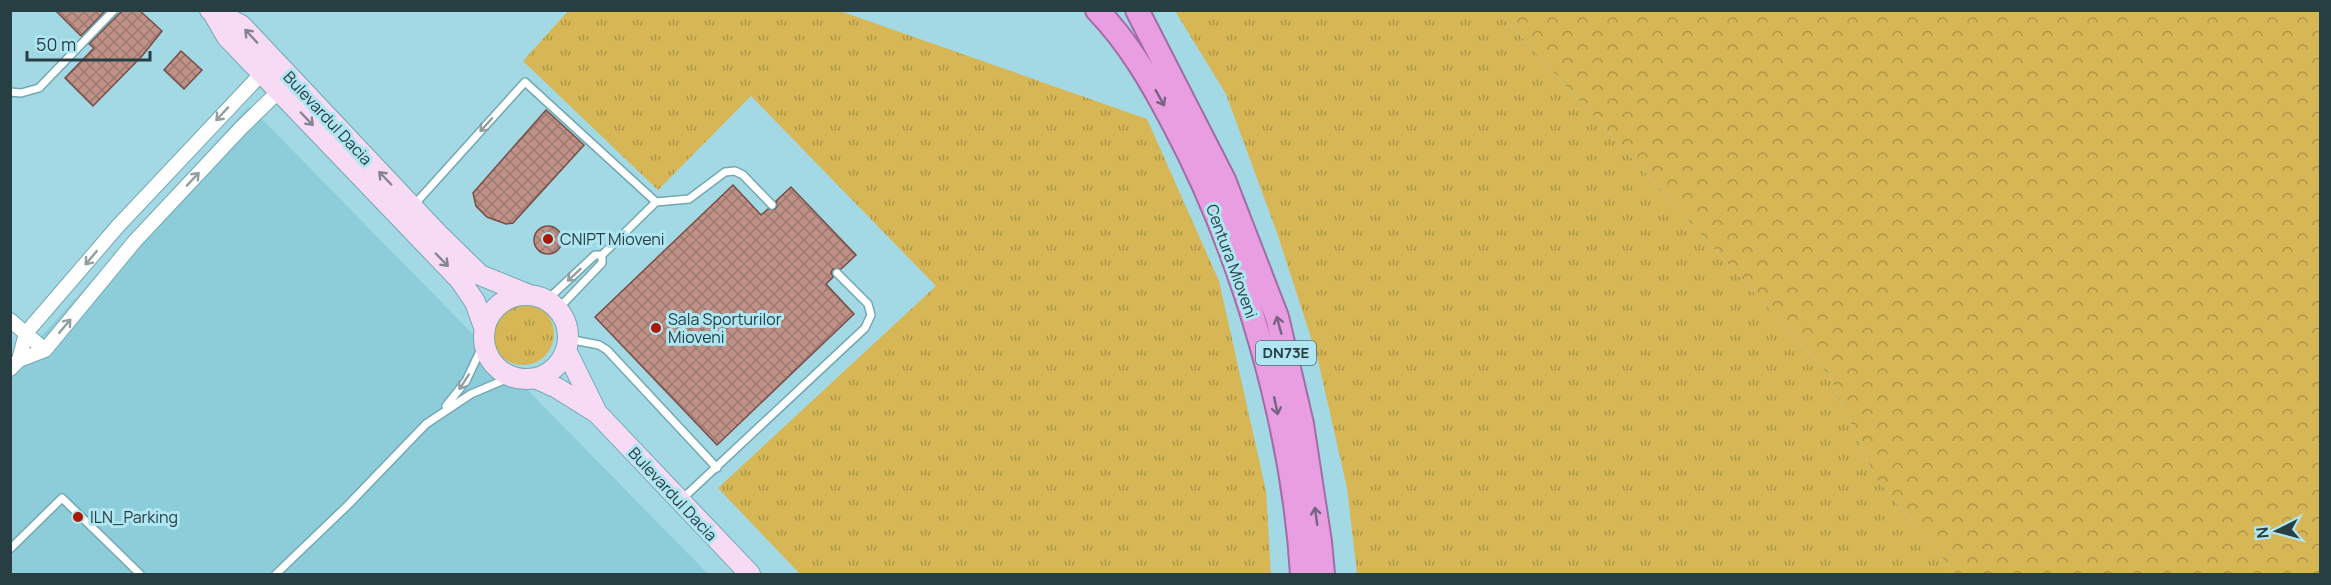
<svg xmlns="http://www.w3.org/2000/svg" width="2331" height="585" viewBox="0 0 2331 585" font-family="Manrope,sans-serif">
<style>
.built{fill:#8dcdda}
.grass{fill:url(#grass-tufts)}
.forest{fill:url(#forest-crowns)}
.building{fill:url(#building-cross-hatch);stroke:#774d45;stroke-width:1.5}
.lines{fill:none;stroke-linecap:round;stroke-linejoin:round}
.service-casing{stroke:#72a8b2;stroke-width:10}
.minor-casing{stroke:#72a8b2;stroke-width:16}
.secondary-casing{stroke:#72a8b2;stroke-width:22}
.trunk-casing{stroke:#a26da5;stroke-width:26}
.service{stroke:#fff;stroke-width:7}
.minor{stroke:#fff;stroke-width:14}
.secondary{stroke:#f7dbf4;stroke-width:20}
.trunk{stroke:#ea9ee2;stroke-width:22}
.oneway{stroke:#858592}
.oneway2{stroke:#756482}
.oneway3{stroke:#939ea0}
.poi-dot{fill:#a91803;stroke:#afe6f1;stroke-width:2}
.labels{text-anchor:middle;stroke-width:6;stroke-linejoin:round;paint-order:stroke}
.shield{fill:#afe6f1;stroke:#507076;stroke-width:1.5}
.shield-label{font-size:15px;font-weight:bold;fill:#273e42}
.street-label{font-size:16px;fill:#273e42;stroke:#afe6f1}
.poi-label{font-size:16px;fill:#273e42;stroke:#afe6f1;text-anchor:start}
</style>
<defs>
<pattern id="grass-tufts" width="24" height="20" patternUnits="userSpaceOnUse" patternTransform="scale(1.5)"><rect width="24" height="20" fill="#d7b755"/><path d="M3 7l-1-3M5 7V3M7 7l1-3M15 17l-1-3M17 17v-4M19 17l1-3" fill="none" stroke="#ae9648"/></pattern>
<pattern id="forest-crowns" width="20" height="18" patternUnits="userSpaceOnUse" patternTransform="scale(1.5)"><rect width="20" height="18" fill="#d7b755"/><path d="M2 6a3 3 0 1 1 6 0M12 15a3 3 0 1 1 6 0" fill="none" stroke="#ae9648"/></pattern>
<pattern id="building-cross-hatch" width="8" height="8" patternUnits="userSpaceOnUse" patternTransform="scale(1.5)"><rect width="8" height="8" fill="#bf9187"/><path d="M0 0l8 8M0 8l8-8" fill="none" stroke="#9b7870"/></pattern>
</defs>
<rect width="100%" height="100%" fill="#a2d9e4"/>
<!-- built -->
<path class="built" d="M 249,106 L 708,574 L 11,574 L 11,370 Z"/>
<!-- grass -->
<path class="grass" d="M 568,11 L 840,11 L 1147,119 L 1219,281 L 1266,491 L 1271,574 L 800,574 L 718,488 L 936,286 L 751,96 L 658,190 L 523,61 Z
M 1175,11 L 1498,11 L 1829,375 L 1875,477 L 1956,574 L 1357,574 L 1347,488 L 1317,356 L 1277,233 L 1226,94 Z
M492 334a31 31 0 1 1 62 0a31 31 0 1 1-62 0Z"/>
<!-- forest -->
<path class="forest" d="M 1498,11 L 2320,11 L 2320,574 L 1956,574 L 1875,477 L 1829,375 Z"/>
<!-- building -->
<path class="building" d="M 55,10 L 102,10 L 104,12 L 81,36 Z
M 123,10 L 139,10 L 162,31 L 142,56 L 93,106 L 65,78 L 94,48 L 89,44 Z
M 181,51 L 202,70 L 184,89 L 164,70 Z
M 546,110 L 584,145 L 513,223 L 506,224 L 487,217 L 476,206 L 473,193 Z
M 733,185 L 761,215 L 768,209 L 775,209 L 777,206 L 776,201 L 791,187 L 856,255 L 841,269 L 833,269 L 831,272 L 833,277 L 826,284 L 854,314 L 717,445 L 595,317 Z
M534 240a14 14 0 1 1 28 0a14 14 0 1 1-28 0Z"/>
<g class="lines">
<defs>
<path id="service" d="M 10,92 L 21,93 L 39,88 L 114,10
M 414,205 L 525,82 L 656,202
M 547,300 L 595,255 L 602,255 L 656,202 L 689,199 L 725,172 L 735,171 L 743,175 L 772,205
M 558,309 L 602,263 L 602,255
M 568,339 L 599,345 L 607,350 L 717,468
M 446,406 L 466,381 L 483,345
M 681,500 L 865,328 L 871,315 L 868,304 L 837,273
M 10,549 L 62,498 L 140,574
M 276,574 L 347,506 L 426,424 L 471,394 L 511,377"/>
<path id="minor" d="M 10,320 L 45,350
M 19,360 L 26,333 L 118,226 L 263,72
M 10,369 L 19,360 L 45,350 L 135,241 L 241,128 L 280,90"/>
<path id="secondary" d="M 210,10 L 241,25 L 440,236 L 480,275 L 527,294
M 213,13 L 227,37 L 460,280 L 475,302 L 484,327
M484 337a42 42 0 1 1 84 0a42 42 0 1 1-84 0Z
M 566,350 L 596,411
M 537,379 L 557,388 L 597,413 L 750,574"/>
<path id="trunk" d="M 1097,10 C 1129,43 1152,83 1173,123 C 1243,254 1293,426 1302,574
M 1137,10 L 1224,180 L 1277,317 L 1302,424 L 1320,542 L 1323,574"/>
</defs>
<!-- service casing -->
<use href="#service" class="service-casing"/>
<!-- minor casing -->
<use href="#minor" class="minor-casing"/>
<!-- secondary casing -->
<use href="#secondary" class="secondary-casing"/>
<!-- trunk casing -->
<use href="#trunk" class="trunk-casing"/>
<!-- service -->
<use href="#service" class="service"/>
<!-- minor -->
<use href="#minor" class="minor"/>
<!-- secondary -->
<use href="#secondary" class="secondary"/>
<!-- trunk -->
<use href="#trunk" class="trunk"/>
</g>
<!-- one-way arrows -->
<defs><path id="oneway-shaft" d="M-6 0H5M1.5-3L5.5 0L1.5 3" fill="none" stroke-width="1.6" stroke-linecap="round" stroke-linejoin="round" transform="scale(1.5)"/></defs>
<g class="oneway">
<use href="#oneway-shaft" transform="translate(251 36) rotate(-133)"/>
<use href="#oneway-shaft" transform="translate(307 119) rotate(46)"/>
<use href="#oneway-shaft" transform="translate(385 178) rotate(-134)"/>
<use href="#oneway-shaft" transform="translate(442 260) rotate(46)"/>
</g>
<g class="oneway2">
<use href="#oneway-shaft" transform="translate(1160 98) rotate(61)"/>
<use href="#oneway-shaft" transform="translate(1279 325) rotate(-105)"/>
<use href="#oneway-shaft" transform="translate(1276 406) rotate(78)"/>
<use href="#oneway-shaft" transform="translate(1316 516) rotate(-98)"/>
</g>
<g class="oneway3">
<use href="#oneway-shaft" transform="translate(222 114) rotate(133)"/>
<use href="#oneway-shaft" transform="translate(486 125) rotate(132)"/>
<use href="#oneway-shaft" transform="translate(193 179) rotate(-47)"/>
<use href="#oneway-shaft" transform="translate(91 258) rotate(130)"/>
<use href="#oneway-shaft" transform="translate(574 275) rotate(137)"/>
<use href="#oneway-shaft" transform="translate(65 326) rotate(-50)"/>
<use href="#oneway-shaft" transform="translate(464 382) rotate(123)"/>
</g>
<!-- markers -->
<g class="poi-dot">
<circle cx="548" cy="239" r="6"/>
<circle cx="656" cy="328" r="6"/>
<circle cx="78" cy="517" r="6"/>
</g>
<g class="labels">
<!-- shield labels -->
<rect class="shield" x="1256" y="341" width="60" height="24" rx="4.5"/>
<g class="shield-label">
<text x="1286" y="358">DN73E</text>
</g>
<!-- street labels -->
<g class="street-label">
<text transform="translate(328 118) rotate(47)" y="6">Bulevardul Dacia</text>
<text transform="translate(1232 261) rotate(70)" y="6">Centura Mioveni</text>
<text transform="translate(673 494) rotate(47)" y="6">Bulevardul Dacia</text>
</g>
<!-- poi labels -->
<g class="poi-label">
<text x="560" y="245">CNIPT Mioveni</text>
<text x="668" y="325">Sala Sporturilor<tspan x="668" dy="18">Mioveni</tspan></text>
<text x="90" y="523">ILN_Parking</text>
</g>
</g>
<!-- border -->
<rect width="2331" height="585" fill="none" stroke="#273e42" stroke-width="24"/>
<!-- north arrow -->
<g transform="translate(2277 531) rotate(264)" stroke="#afe6f1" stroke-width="4.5" paint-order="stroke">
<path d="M0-4.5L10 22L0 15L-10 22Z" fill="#273e42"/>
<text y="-9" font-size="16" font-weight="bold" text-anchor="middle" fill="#273e42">N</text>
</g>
<!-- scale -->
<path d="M27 51v9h123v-9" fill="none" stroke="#273e42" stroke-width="3"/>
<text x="36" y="51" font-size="18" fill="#273e42" stroke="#afe6f1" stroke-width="4.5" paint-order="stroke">50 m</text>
</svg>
